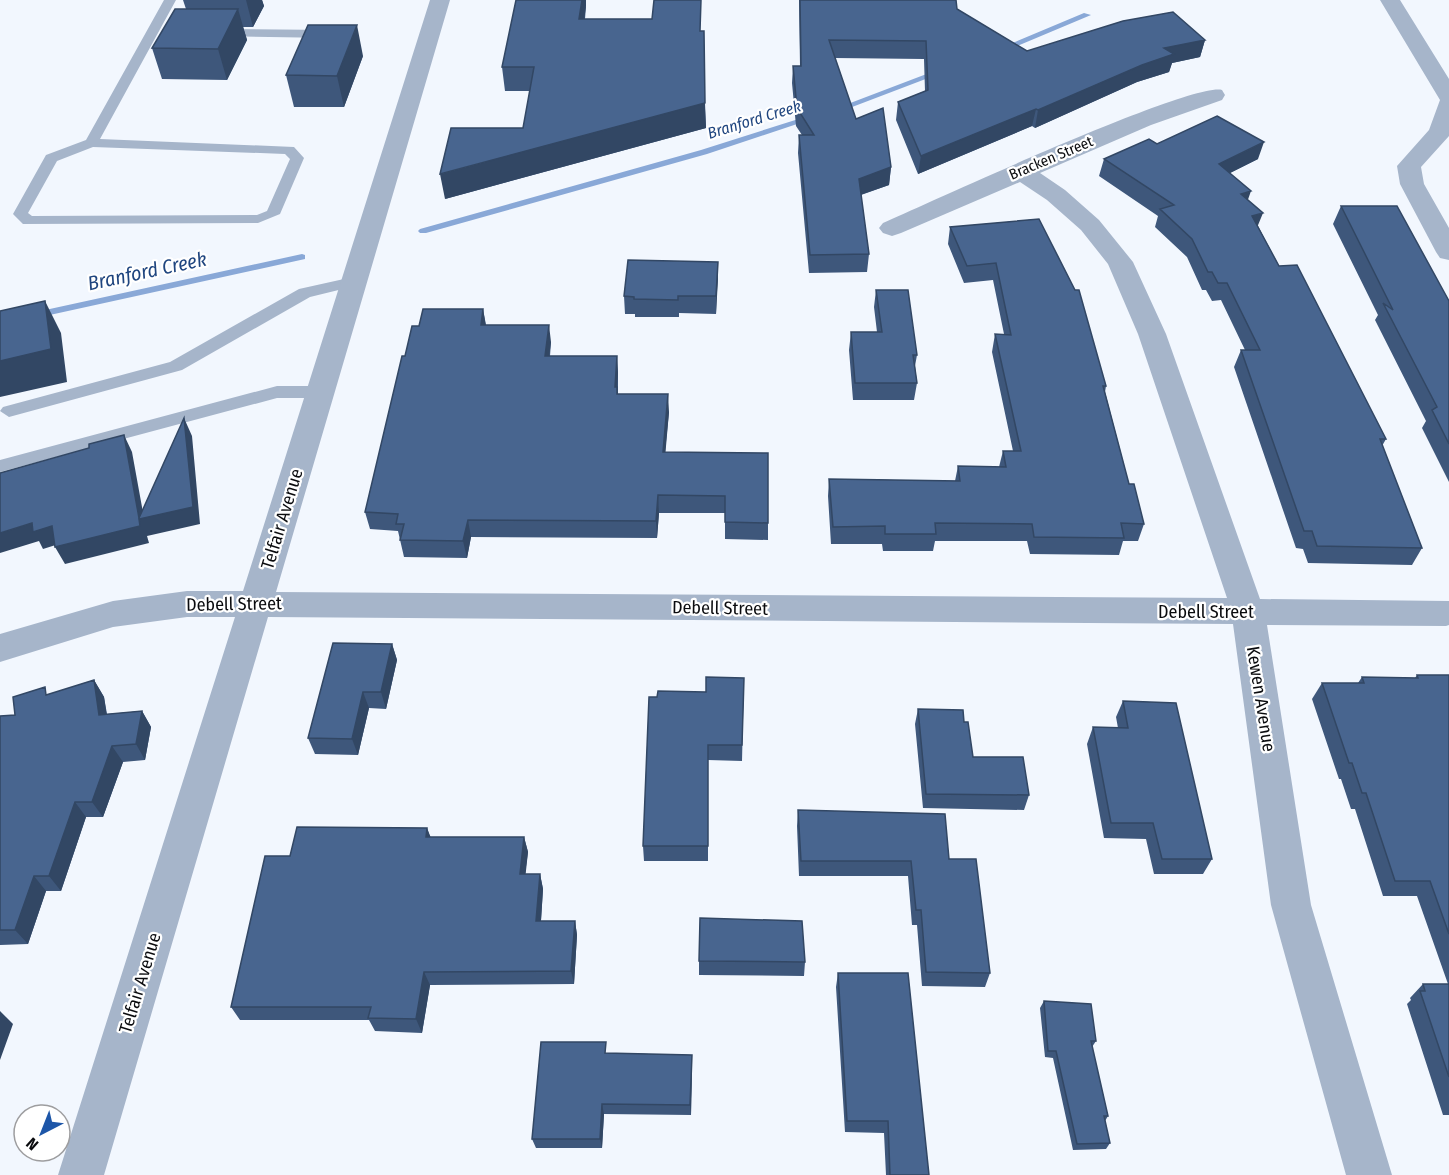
<svg xmlns="http://www.w3.org/2000/svg" width="1449" height="1175" viewBox="0 0 1449 1175" font-family="'Fira Sans Condensed',sans-serif">
<style>
.lines{fill:none;stroke-linecap:round;stroke-linejoin:round}
.stream{fill:#89a8d7;fill-rule:evenodd}
.service{fill:#a6b5ca;fill-rule:evenodd}
.minor{fill:#a6b5ca;fill-rule:evenodd}
.wall{fill:#3e577b}
.shaded-wall{fill:#324764}
.building{fill:#48658f;stroke:#324764;stroke-width:1.5}
.labels{text-anchor:middle;stroke-width:4.5;stroke-linejoin:round;paint-order:stroke}
.far-street-label{font-size:15px;fill:#0a0b0e;stroke:#fff}
.far-water-label{font-size:16px;font-style:italic;fill:#1f457f;stroke:#fff}
.street-label{font-size:18px;fill:#0a0b0e;stroke:#fff}
.water-label{font-size:20px;font-style:italic;fill:#1f457f;stroke:#fff}
</style>
<rect width="100%" height="100%" fill="#f2f7fe"/>
<g class="lines">
<!-- stream -->
<path class="stream" d="M 1084,13 L 1091,15 L 1005,51 L 998,49 Z
M 937,70 L 944,72 L 839,112 L 832,110 Z
M 808,116 L 815,118 L 707,154 L 426,233 L 420,233 L 418,231 L 420,229 L 701,150 Z
M 302,254 L 305,255 L 305,259 L 36,318 L 31,315 L 36,312 Z"/>
<!-- service -->
<path class="service" d="M 164,0 L 176,0 L 100,139 L 294,147 L 304,158 L 280,214 L 258,223 L 23,224 L 13,214 L 46,155 L 86,140 ZM 93,147 L 285,154 L 290,159 L 267,211 L 257,215 L 32,216 L 28,213 L 57,161 Z
M 219,29 L 331,30 L 337,34 L 331,38 L 214,36 L 213,33 Z
M 353,277 L 361,282 L 359,285 L 310,297 L 182,370 L 9,417 L 0,411 L 3,407 L 170,362 L 299,289 Z
M 277,386 L 320,386 L 329,392 L 320,398 L 277,398 L 0,472 L 0,460 Z"/>
<!-- minor -->
<path class="minor" d="M 430,0 L 450,0 L 276,592 L 1227,598 L 1138,334 L 1108,264 L 1081,230 L 1047,200 L 1020,182 L 901,233 L 892,236 L 883,233 L 879,228 L 883,223 C 931,202 1190,82 1222,90 L 1225,95 L 1222,100 L 1151,125 L 1040,173 L 1065,190 L 1099,220 L 1133,262 L 1166,334 L 1260,599 L 1449,601 L 1449,625 L 1446,626 L 1267,625 L 1311,905 L 1392,1175 L 1346,1175 L 1271,905 L 1233,624 L 268,617 L 104,1175 L 58,1175 L 235,617 L 187,617 L 113,627 L 0,662 L 0,634 L 113,601 L 187,591 L 243,591 Z
M 1380,0 L 1400,0 L 1449,79 L 1449,136 L 1421,167 L 1424,184 L 1449,228 L 1449,260 L 1440,258 L 1436,252 L 1400,184 L 1397,166 L 1429,130 L 1440,100 Z"/>
</g>
<!-- wall -->
<path class="wall" d="M 183,0 L 262,0 L 264,6 L 253,27 L 243,27 L 247,40 L 227,80 L 162,79 L 152,48 L 186,9 Z
M 799,0 L 956,0 L 957,9 L 1027,51 L 1205,40 L 1200,57 L 1172,63 L 1169,72 L 1137,82 L 1035,128 L 1032,126 L 918,174 L 896,120 L 898,102 L 925,91 L 924,59 L 835,58 L 856,119 L 891,167 L 889,185 L 861,195 L 869,254 L 867,272 L 809,273 L 798,153 L 799,135 L 802,135 L 796,126 L 792,83 L 793,66 L 800,66 Z
M 586,6 L 585,19 L 701,31 L 706,128 L 445,199 L 523,128 L 530,91 L 505,91 L 502,67 Z
M 363,56 L 344,107 L 294,107 L 286,75 Z
M 1157,144 L 1258,159 L 1230,173 L 1248,200 L 1258,226 L 1279,266 L 1386,439 L 1382,446 L 1422,548 L 1412,565 L 1308,563 L 1303,549 L 1296,548 L 1234,367 L 1241,350 L 1245,350 L 1221,300 L 1212,301 L 1206,290 L 1202,290 L 1187,257 L 1155,227 L 1158,216 L 1099,176 L 1104,159 Z
M 1341,206 L 1449,301 L 1449,482 L 1422,428 L 1426,421 L 1375,320 L 1378,315 L 1333,224 Z
M 1039,219 L 1106,386 L 1105,392 L 1129,484 L 1144,524 L 1138,541 L 1123,541 L 1119,555 L 1030,554 L 1027,541 L 935,541 L 933,551 L 883,551 L 882,544 L 831,544 L 828,496 L 829,479 L 955,481 L 958,466 L 999,467 L 1003,451 L 1013,451 L 992,352 L 995,334 L 1004,334 L 993,280 L 964,283 L 948,244 L 950,227 Z
M 718,262 L 716,314 L 679,313 L 679,317 L 635,317 L 635,314 L 625,314 L 624,296 Z
M 876,290 L 917,355 L 915,366 L 917,383 L 914,400 L 853,400 L 849,350 L 851,332 L 877,332 L 874,307 Z
M 483,309 L 486,325 L 551,342 L 550,356 L 617,356 L 618,373 L 618,394 L 669,412 L 665,452 L 768,523 L 768,540 L 725,539 L 725,513 L 659,513 L 657,538 L 471,537 L 467,558 L 404,557 L 398,531 L 370,529 L 365,512 L 405,356 L 419,326 Z
M 392,644 L 397,660 L 386,709 L 369,708 L 358,755 L 315,754 L 308,738 Z
M 1417,675 L 1449,675 L 1449,1115 L 1443,1115 L 1407,1004 L 1411,1000 L 1410,998 L 1423,984 L 1448,984 L 1417,896 L 1383,896 L 1355,809 L 1351,809 L 1341,779 L 1339,779 L 1312,699 L 1322,683 L 1358,683 L 1362,677 L 1415,678 Z
M 744,678 L 742,761 L 708,760 L 708,861 L 644,861 L 643,846 L 657,697 L 706,692 Z
M 94,680 L 104,697 L 107,714 L 142,711 L 151,727 L 145,760 L 123,762 L 103,817 L 86,817 L 61,891 L 46,891 L 28,944 L 0,945 L 0,716 L 15,715 L 50,694 Z
M 1123,701 L 1212,859 L 1203,874 L 1154,874 L 1146,839 L 1104,838 L 1087,744 L 1093,727 L 1118,728 L 1116,717 Z
M 918,709 L 964,722 L 973,757 L 1029,795 L 1024,810 L 923,808 L 915,724 Z
M 798,810 L 949,859 L 990,973 L 985,987 L 922,986 L 917,925 L 912,925 L 908,876 L 799,876 L 797,826 Z
M 427,828 L 430,837 L 524,837 L 528,852 L 525,874 L 540,874 L 543,889 L 541,921 L 575,921 L 577,935 L 574,984 L 430,985 L 422,1033 L 375,1031 L 369,1020 L 240,1020 L 231,1007 L 290,856 Z
M 699,961 L 805,962 L 804,976 L 699,975 Z
M 838,973 L 929,1175 L 886,1175 L 884,1133 L 845,1132 L 836,987 Z
M 1044,1001 L 1096,1041 L 1092,1047 L 1108,1116 L 1105,1121 L 1110,1143 L 1106,1149 L 1073,1150 L 1053,1058 L 1045,1057 L 1040,1008 Z
M 608,1053 L 692,1055 L 691,1115 L 604,1114 L 602,1148 L 536,1148 L 532,1139 Z"/>
<!-- shaded-wall -->
<path class="shaded-wall" d="M 246,0 L 262,0 L 264,6 L 253,27 Z
M 582,0 L 586,0 L 586,6 L 581,43 L 579,19 Z
M 238,9 L 247,40 L 227,80 L 218,49 Z
M 357,25 L 363,56 L 344,107 L 337,76 Z
M 1205,40 L 1200,57 L 1172,63 L 1169,72 L 1137,82 L 1035,128 L 1038,110 L 1164,48 Z
M 705,103 L 706,128 L 445,199 L 440,174 Z
M 1036,109 L 1032,126 L 918,174 L 921,156 Z
M 1264,142 L 1258,159 L 1214,181 L 1219,164 Z
M 891,167 L 889,185 L 857,196 L 859,179 Z
M 1251,191 L 1245,208 L 1241,194 Z
M 1263,213 L 1256,230 L 1252,216 Z
M 718,262 L 718,279 L 716,314 L 716,296 Z
M 45,301 L 61,333 L 67,382 L 0,397 L 0,361 Z
M 483,309 L 486,327 L 481,325 Z
M 549,325 L 551,342 L 547,373 L 545,356 Z
M 617,356 L 618,373 L 617,388 L 619,405 L 615,387 Z
M 668,394 L 669,412 L 664,469 L 663,452 Z
M 184,418 L 192,436 L 200,524 L 147,536 L 149,543 L 65,564 L 55,547 L 124,435 L 132,452 L 144,518 Z
M 658,495 L 659,513 L 657,538 L 656,521 Z
M 468,520 L 471,537 L 467,558 L 463,541 Z
M 32,523 L 52,526 L 62,543 L 43,549 L 39,541 L 0,553 L 0,533 Z
M 392,644 L 397,660 L 386,709 L 381,692 Z
M 94,680 L 104,697 L 109,731 L 99,715 Z
M 363,692 L 369,708 L 358,755 L 352,739 Z
M 142,711 L 151,727 L 145,760 L 136,744 Z
M 112,746 L 123,762 L 103,817 L 92,802 Z
M 75,802 L 86,817 L 61,891 L 49,876 Z
M 427,828 L 433,843 L 426,837 Z
M 524,837 L 528,852 L 524,889 L 520,874 Z
M 540,874 L 543,889 L 540,935 L 536,921 Z
M 34,876 L 46,891 L 28,944 L 15,930 Z
M 575,921 L 577,935 L 574,984 L 571,971 Z
M 424,972 L 430,985 L 422,1033 L 416,1019 Z
M 0,1011 L 13,1024 L 0,1060 Z
M 692,1055 L 692,1065 L 691,1115 L 690,1105 Z
M 602,1104 L 604,1114 L 602,1148 L 600,1139 Z"/>
<!-- building -->
<path class="building" d="M 516,0 L 582,0 L 579,19 L 652,19 L 654,0 L 701,0 L 700,31 L 704,31 L 705,103 L 440,174 L 451,128 L 523,128 L 534,67 L 502,67 Z
M 800,0 L 956,0 L 957,9 L 1027,51 L 1123,21 L 1173,12 L 1205,40 L 1164,48 L 1174,54 L 1142,65 L 1038,110 L 1036,109 L 921,156 L 898,102 L 928,90 L 926,41 L 829,40 L 856,119 L 883,108 L 891,167 L 859,179 L 869,254 L 810,255 L 799,135 L 814,135 L 797,108 L 793,66 L 801,66 Z
M 175,9 L 238,9 L 218,49 L 152,48 Z
M 308,25 L 357,25 L 337,76 L 286,75 Z
M 1217,116 L 1264,142 L 1219,164 L 1251,191 L 1241,194 L 1263,213 L 1252,216 L 1279,266 L 1297,265 L 1386,439 L 1380,439 L 1422,548 L 1317,546 L 1312,531 L 1304,531 L 1241,350 L 1260,350 L 1227,283 L 1218,283 L 1212,272 L 1208,272 L 1192,239 L 1160,209 L 1174,205 L 1104,159 L 1149,139 L 1157,144 Z
M 1341,206 L 1397,206 L 1449,301 L 1449,444 L 1432,410 L 1437,407 L 1383,303 L 1393,310 Z
M 1039,219 L 1075,290 L 1079,290 L 1106,386 L 1103,386 L 1129,484 L 1134,484 L 1144,524 L 1121,523 L 1124,538 L 1034,537 L 1032,524 L 935,523 L 936,534 L 885,534 L 885,526 L 833,527 L 829,479 L 960,481 L 958,466 L 1006,467 L 1003,451 L 1021,451 L 995,334 L 1011,335 L 996,263 L 967,266 L 950,227 Z
M 628,260 L 718,262 L 716,296 L 678,296 L 678,300 L 634,299 L 634,297 L 624,296 Z
M 876,290 L 908,290 L 917,355 L 913,355 L 917,383 L 855,383 L 851,332 L 882,332 Z
M 45,301 L 51,349 L 0,361 L 0,311 Z
M 423,309 L 483,309 L 481,325 L 549,325 L 545,356 L 617,356 L 615,387 L 617,387 L 617,394 L 668,394 L 663,452 L 768,453 L 768,523 L 725,522 L 725,496 L 658,495 L 656,521 L 468,520 L 463,541 L 400,540 L 404,524 L 396,524 L 398,514 L 365,512 L 402,356 L 405,356 L 412,326 L 419,326 Z
M 184,418 L 193,507 L 139,519 L 140,526 L 55,547 L 52,526 L 33,532 L 32,523 L 0,533 L 0,473 L 89,448 L 89,444 L 124,435 L 139,518 Z
M 333,643 L 392,644 L 381,692 L 363,692 L 352,739 L 308,738 Z
M 1417,675 L 1449,675 L 1449,934 L 1430,881 L 1395,881 L 1366,793 L 1362,793 L 1352,763 L 1349,763 L 1322,683 L 1364,683 L 1362,677 L 1418,678 Z
M 706,677 L 744,678 L 742,745 L 708,745 L 708,846 L 643,846 L 649,697 L 657,697 L 658,691 L 706,692 Z
M 94,680 L 99,715 L 142,711 L 136,744 L 112,746 L 92,802 L 75,802 L 49,876 L 34,876 L 15,930 L 0,930 L 0,716 L 15,715 L 13,697 L 45,687 L 46,695 Z
M 1123,701 L 1176,703 L 1212,859 L 1162,859 L 1153,823 L 1111,823 L 1093,727 L 1128,728 Z
M 918,709 L 963,710 L 964,722 L 968,722 L 973,757 L 1023,757 L 1029,795 L 926,794 Z
M 798,810 L 945,814 L 949,859 L 976,859 L 990,973 L 926,972 L 921,910 L 916,910 L 911,861 L 801,861 Z
M 297,827 L 427,828 L 426,837 L 524,837 L 520,874 L 540,874 L 536,921 L 575,921 L 571,971 L 424,972 L 416,1019 L 368,1018 L 371,1007 L 231,1007 L 265,856 L 290,856 Z
M 700,918 L 802,921 L 805,962 L 699,961 Z
M 838,973 L 908,973 L 929,1175 L 890,1175 L 888,1121 L 847,1121 Z
M 1423,984 L 1449,984 L 1449,1077 L 1420,991 L 1425,991 Z
M 1044,1001 L 1091,1004 L 1096,1041 L 1091,1041 L 1108,1116 L 1104,1116 L 1110,1143 L 1077,1144 L 1056,1051 L 1048,1051 Z
M 541,1042 L 606,1042 L 605,1053 L 692,1055 L 690,1105 L 602,1104 L 600,1139 L 532,1139 Z"/>
<g class="labels">
<!-- far-street labels -->
<g class="far-street-label">
<text transform="translate(1051 158) rotate(-23)" y="5">Bracken Street</text>
</g>
<!-- far-water labels -->
<g class="far-water-label">
<text transform="translate(754 119) rotate(-17)" y="6">Branford Creek</text>
</g>
<!-- street labels -->
<g class="street-label">
<text transform="translate(282 519) rotate(-73)" y="6">Telfair Avenue</text>
<text transform="translate(234 604) rotate(-1)" y="6">Debell Street</text>
<text transform="translate(720 608) rotate(1)" y="6">Debell Street</text>
<text x="1206" y="618">Debell Street</text>
<text transform="translate(1261 699) rotate(81)" y="6">Kewen Avenue</text>
<text transform="translate(140 983) rotate(-73)" y="6">Telfair Avenue</text>
</g>
<!-- water labels -->
<g class="water-label">
<text transform="translate(147 271) rotate(-12)" y="7">Branford Creek</text>
</g>
</g>
<!-- north arrow -->
<g transform="translate(42 1133) rotate(222)"><circle r="28" fill="#ffffff" stroke="#9d9d9f" stroke-width="1.5"/>
<path d="M0-4.5L10 22L0 15L-10 22Z" fill="#1d56a8"/>
<text y="-9" font-size="16" font-weight="bold" text-anchor="middle" fill="#0a0b0e">N</text>
</g>
</svg>
